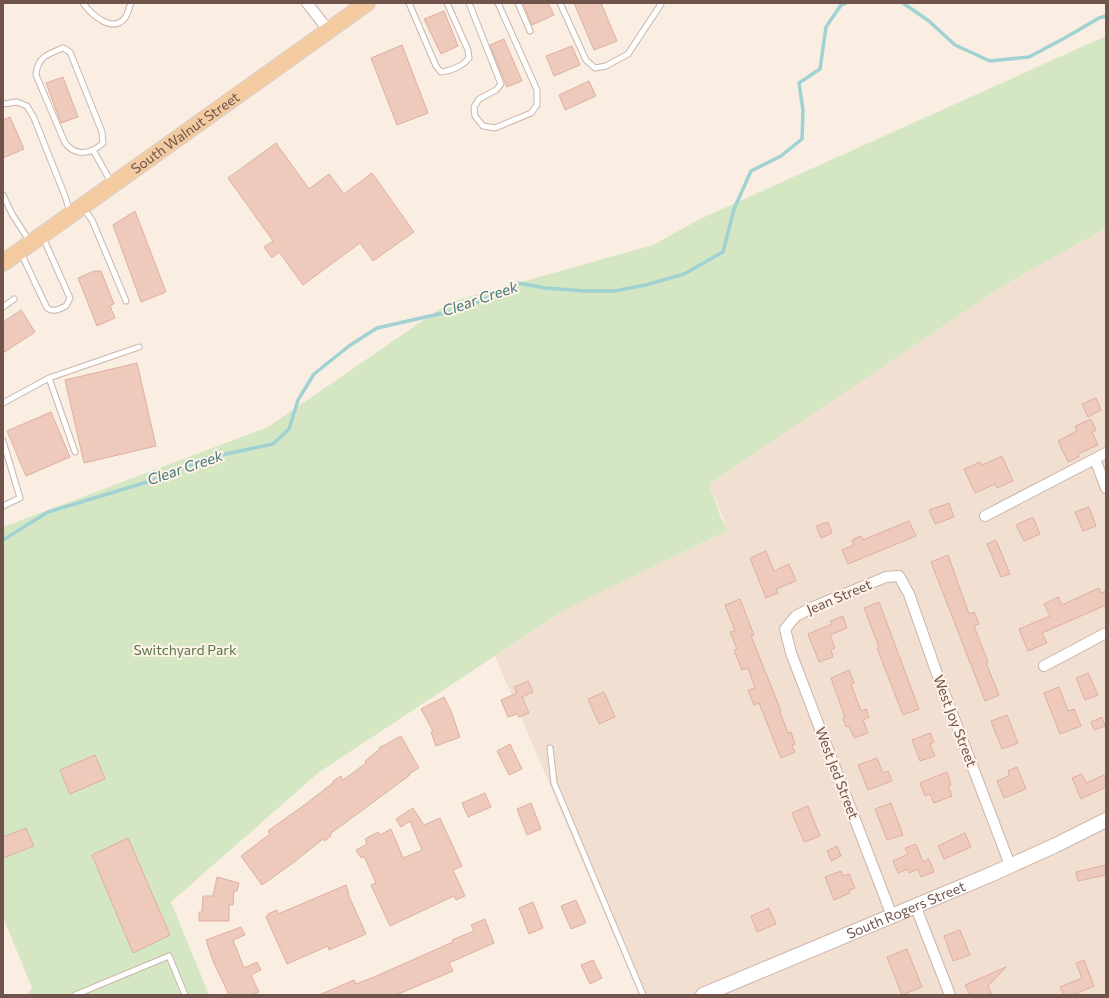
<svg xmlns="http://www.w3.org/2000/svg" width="1109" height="998" viewBox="0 0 1109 998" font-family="Commissioner,sans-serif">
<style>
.residential{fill:#f1dfd2}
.green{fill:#d5e6c3}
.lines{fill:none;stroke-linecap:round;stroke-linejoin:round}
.stream{stroke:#a0d1d3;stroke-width:3.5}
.building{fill:#eecabd;stroke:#dfaf9e}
.lane-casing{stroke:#cab5aa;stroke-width:7}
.street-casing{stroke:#cab5aa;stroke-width:12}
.secondary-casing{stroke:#cfb7ab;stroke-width:16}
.primary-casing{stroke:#d7cfcd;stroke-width:18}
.lane{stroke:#fff;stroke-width:5}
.street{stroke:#fff;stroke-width:10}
.secondary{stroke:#fff;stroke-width:14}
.primary{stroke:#f4cba0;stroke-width:16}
.labels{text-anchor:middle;stroke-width:4;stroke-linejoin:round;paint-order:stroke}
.street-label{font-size:14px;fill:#70544b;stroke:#fef3e9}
.park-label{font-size:14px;fill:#587544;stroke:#fef3e9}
.water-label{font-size:15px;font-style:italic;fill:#43797b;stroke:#fef3e9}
</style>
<rect width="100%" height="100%" fill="#faeee3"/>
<!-- residential -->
<path class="residential" d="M 1106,228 L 1106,995 L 639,995 L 495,656 L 563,611 L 728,530 L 709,484 L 1001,287 Z"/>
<!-- green -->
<path class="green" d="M 1106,36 L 1106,228 L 1001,287 L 709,484 L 721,518 L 728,530 L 563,611 L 318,773 L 171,902 L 209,995 L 27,995 L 32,988 L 3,917 L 3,527 L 268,427 L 450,302 L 653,245 L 700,219 Z"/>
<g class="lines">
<!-- stream -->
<path class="stream" d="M 903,3 L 929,21 L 955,45 L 990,61 L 1029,57 L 1063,39 L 1099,18 L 1106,16
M 3,540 L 48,512 L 157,479 L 207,458 L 273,444 L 289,429 L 298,400 L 314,374 L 349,346 L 377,328 L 461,309 L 499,293 L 518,283 L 545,288 L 585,291 L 614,291 L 646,285 L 684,274 L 723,252 L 734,209 L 751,171 L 781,156 L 802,139 L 803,110 L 799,83 L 820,69 L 826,27 L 841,5 L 846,3"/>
</g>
<!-- building -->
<path class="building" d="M 523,3 L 548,3 L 554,15 L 532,25 Z
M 574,3 L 601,3 L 617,41 L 594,50 Z
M 444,11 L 458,46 L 441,54 L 424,19 Z
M 504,39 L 522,81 L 507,87 L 490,45 Z
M 402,45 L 428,113 L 397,125 L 371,58 Z
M 572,46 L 580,65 L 554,76 L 546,56 Z
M 63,77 L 78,117 L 61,123 L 46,83 Z
M 589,81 L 596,96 L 565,110 L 559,95 Z
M 10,117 L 24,149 L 3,158 L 3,120 Z
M 276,143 L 309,189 L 329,174 L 344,194 L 372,173 L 414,232 L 373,261 L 360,243 L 303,285 L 279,252 L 272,258 L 264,247 L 273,241 L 228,178 Z
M 135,211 L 166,292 L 141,302 L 113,225 Z
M 94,271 L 101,271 L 114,304 L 110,306 L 115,318 L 97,326 L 78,278 Z
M 21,310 L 35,332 L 3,353 L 3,322 Z
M 137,363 L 156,446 L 84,463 L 65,380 Z
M 1096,398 L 1101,410 L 1088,417 L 1082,404 Z
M 51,412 L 70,457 L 26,476 L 7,431 Z
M 1091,419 L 1096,430 L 1092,432 L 1098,445 L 1078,454 L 1079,457 L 1068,462 L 1058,441 L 1077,431 L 1075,426 Z
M 1002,456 L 1013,481 L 997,488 L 995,484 L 975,493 L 964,469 L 980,462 L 982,465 Z
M 949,503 L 954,517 L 935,524 L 929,510 Z
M 1089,507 L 1096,526 L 1083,531 L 1075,512 Z
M 1033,517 L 1040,534 L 1024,541 L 1016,525 Z
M 909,521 L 916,536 L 848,564 L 842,550 L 854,545 L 852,540 L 861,536 L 863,540 Z
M 828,522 L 832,533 L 821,538 L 816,526 Z
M 996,540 L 1010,574 L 1001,577 L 987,544 Z
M 766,551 L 774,571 L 789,564 L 796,581 L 776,589 L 778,593 L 766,598 L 750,558 Z
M 948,555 L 969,614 L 974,612 L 979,624 L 974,626 L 988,662 L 986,663 L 999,695 L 985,701 L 931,562 Z
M 1099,588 L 1101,593 L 1106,591 L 1106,605 L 1042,633 L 1047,643 L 1028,651 L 1019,629 L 1050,616 L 1044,604 L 1058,597 L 1062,605 Z
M 740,599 L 754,635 L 751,636 L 781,711 L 780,712 L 788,733 L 791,732 L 795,744 L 792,745 L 795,752 L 781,758 L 759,703 L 754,705 L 748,690 L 755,688 L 748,668 L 742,670 L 734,650 L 737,649 L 730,632 L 735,631 L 725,605 Z
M 879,602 L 919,709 L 903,715 L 877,648 L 879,647 L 864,608 Z
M 843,616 L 847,628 L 830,635 L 835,648 L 831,650 L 833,657 L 819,662 L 808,634 L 832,624 L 830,621 Z
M 849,670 L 854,683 L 851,684 L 861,711 L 866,709 L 869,717 L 863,720 L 868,733 L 854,738 L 849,726 L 846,727 L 843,718 L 845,717 L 831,678 Z
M 1088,673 L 1098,695 L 1085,700 L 1076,678 Z
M 528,681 L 533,692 L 522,697 L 529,713 L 519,717 L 517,714 L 508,717 L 501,700 L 517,693 L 514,687 Z
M 1059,687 L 1068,711 L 1074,709 L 1081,726 L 1060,734 L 1044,693 Z
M 604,692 L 615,717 L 599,724 L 588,699 Z
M 444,697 L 451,711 L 460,737 L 436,746 L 431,732 L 433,731 L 421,709 Z
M 1007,715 L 1018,743 L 1002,749 L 991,721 Z
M 1102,717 L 1105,726 L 1094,730 L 1091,722 Z
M 930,733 L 934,742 L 930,744 L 935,756 L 920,761 L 912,740 Z
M 401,736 L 419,768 L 409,774 L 410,775 L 330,834 L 331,836 L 324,841 L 323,839 L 293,863 L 262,885 L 241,856 L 270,834 L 268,831 L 307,803 L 334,782 L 333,781 L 341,776 L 343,780 L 366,763 L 365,761 L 380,749 L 379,748 Z
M 510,744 L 522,769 L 509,775 L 497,751 Z
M 95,755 L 105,779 L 70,794 L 60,770 Z
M 877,758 L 883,773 L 888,771 L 892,781 L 868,790 L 858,765 Z
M 1017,767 L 1026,789 L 1004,798 L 997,781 L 1009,776 L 1008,771 Z
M 947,772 L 951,785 L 948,786 L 952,796 L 934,803 L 930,794 L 925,796 L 920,783 Z
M 1082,774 L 1086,783 L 1104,775 L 1106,780 L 1106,787 L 1081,799 L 1072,778 Z
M 485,793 L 491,807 L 468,817 L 462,803 Z
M 531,803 L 541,829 L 527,835 L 517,809 Z
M 891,803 L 903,835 L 887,840 L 875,809 Z
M 808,806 L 820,836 L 804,842 L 792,813 Z
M 413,808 L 424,825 L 440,818 L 462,866 L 453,870 L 465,896 L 456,900 L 454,896 L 390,926 L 371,885 L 376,883 L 364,856 L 361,858 L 356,850 L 367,844 L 365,839 L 378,832 L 380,835 L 391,829 L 403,858 L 422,850 L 410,821 L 401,827 L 396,819 Z
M 26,828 L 34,846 L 3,858 L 3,837 Z
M 965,833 L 971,847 L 944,859 L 938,846 Z
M 128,838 L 170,935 L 133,953 L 92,855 Z
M 916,844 L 923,862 L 929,859 L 934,872 L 921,877 L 918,869 L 909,873 L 908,869 L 898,873 L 893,861 L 908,854 L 905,848 Z
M 837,846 L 841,856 L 831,861 L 827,851 Z
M 1106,865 L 1106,875 L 1078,881 L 1076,872 Z
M 841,871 L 843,876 L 849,874 L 855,888 L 849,890 L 850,893 L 834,900 L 825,877 Z
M 217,877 L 239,883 L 237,891 L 234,891 L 233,905 L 229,905 L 229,921 L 199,921 L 199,912 L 202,912 L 203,896 L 213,896 Z
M 346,885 L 349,893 L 348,894 L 366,934 L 329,950 L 328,946 L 287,964 L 266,917 L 268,916 L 268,914 L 277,910 L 278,914 Z
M 576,900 L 586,923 L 571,929 L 561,906 Z
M 533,902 L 543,928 L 529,934 L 519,908 Z
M 769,908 L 776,924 L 757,932 L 751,916 Z
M 485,919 L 494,943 L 449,963 L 453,971 L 396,995 L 319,995 L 354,980 L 356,984 L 374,977 L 453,942 L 452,940 L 474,931 L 471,925 Z
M 241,927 L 245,935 L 233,940 L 244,968 L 257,962 L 261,970 L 251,975 L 259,992 L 252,995 L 229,995 L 213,961 L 206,940 Z
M 960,930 L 970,955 L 953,961 L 944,936 Z
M 907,949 L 922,987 L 902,995 L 887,957 Z
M 593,960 L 602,978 L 590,984 L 581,965 Z
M 1084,960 L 1094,986 L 1073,995 L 1064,995 L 1060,987 L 1082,978 L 1076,963 Z
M 1006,967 L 988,986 L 992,995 L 970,995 L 965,985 Z"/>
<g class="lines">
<defs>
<path id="lane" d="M 83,3 C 91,14 112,34 125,18 C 128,14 129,7 131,3
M 409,3 L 436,66 L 441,72 C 451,71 463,66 469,58 L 468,50 L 447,3
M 469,3 L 501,84 L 496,90 L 479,99 L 474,107 L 475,116 L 483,126 L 495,128 L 531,113 L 537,105 L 537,90 L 498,3
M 518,3 L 530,31
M 560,3 L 586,60 L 595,68 L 606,66 L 628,54 L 661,4
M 63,48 L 70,52 L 102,132 L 103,143 C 91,154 76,157 65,143 L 36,75 C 37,57 48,54 63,48 Z
M 3,104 L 17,102 L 27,106 L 34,118 L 65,196 L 70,212
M 93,150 L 111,182
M 3,195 L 12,214 L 30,242
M 83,208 L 92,220 L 126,301
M 21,253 L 47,308 C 54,313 59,309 66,306 L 70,298 L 49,251 L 43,238
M 3,307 L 14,299
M 49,378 L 75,452
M 3,403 L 49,378 L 139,347
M 3,441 L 20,498 L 3,506
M 550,748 L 554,783 L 643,995
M 75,995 L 169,956 L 185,995"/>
<path id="street" d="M 307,3 L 329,31
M 1095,459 L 1106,488
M 985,516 L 1106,453
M 1044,666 L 1106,633
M 915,905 L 950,995
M 892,916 L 791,653 L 785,629 L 796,616 L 813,607 L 886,577 L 899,576 L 909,594 L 936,671 L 1010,865"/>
<g id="secondary">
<path id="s1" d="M 703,995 L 992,874 L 1056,845 L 1106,820"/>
</g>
<g id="primary">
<path id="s2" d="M 3,263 L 367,3"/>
</g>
</defs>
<!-- lane casing -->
<use href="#lane" class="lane-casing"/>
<!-- street casing -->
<use href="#street" class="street-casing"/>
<!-- secondary casing -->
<use href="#secondary" class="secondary-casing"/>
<!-- primary casing -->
<use href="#primary" class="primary-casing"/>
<!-- lane -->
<use href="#lane" class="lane"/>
<!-- street -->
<use href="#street" class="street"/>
<!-- secondary -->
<use href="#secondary" class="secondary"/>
<!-- primary -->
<use href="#primary" class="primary"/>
</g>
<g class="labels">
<!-- street labels -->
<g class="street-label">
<text dy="5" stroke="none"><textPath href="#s2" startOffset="224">South Walnut Street</textPath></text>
<text transform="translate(839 597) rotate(-23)" y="5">Jean Street</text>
<text transform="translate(955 721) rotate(69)" y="5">West Joy Street</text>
<text transform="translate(837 773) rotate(69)" y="5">West Jed Street</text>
<text dy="5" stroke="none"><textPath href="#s1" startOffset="220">South Rogers Street</textPath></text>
</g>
<!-- park labels -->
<g class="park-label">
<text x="185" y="655">Switchyard Park</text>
</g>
<!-- water labels -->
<g class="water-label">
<text transform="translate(480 299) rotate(-19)" y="5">Clear Creek</text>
<text transform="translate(185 468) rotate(-19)" y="5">Clear Creek</text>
</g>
</g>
<!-- border -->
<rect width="1109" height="998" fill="none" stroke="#70544b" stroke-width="8"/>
</svg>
